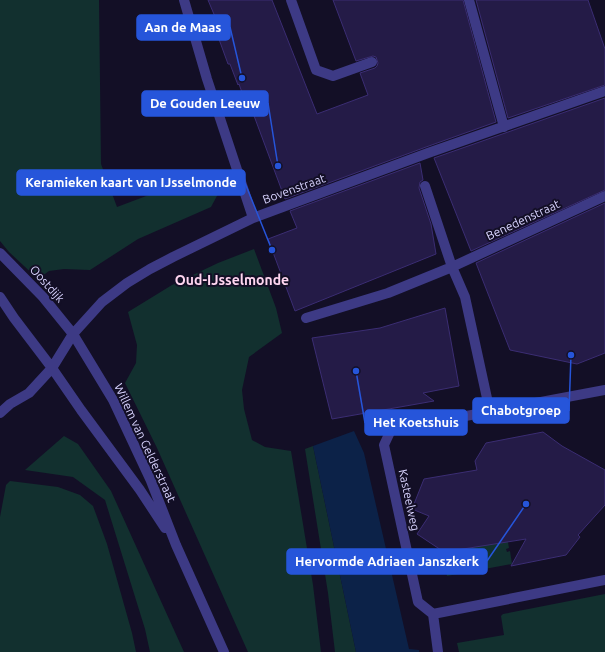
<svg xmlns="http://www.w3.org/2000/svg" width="605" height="652" viewBox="0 0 605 652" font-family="Ubuntu,sans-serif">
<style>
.green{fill:#12302f}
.water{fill:#0c2248}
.building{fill:#241b47;stroke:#3b2d73}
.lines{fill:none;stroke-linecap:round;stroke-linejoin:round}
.minor{stroke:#3d3a85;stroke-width:10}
.labels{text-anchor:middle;stroke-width:4;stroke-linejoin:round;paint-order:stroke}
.street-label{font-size:12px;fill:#d9d4ff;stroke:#130f26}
.quarter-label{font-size:14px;font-weight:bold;fill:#ffd6f0;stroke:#130f26}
.leader{fill:none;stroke:#2655da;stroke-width:1.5}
.callout-dot{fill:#2655da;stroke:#130f26;stroke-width:1.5}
.callout{fill:#2655da;stroke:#2655da;stroke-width:1.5}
.callout-label{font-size:13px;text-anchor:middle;font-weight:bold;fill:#fff}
</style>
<rect width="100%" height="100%" fill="#130f26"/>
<!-- green -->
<path class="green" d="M 0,0 L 99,0 L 101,164 L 117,207 L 202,175 L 209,184 L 220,181 L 218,194 L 211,207 L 138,239 L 90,270 L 64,269 L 49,271 L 38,279 L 9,252 L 0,241 Z
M 254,249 L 276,308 L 282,333 L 249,357 L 242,390 L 244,409 L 252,440 L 265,447 L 291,451 L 313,585 L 321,652 L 248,652 L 157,448 L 125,383 L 136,363 L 137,345 L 128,312 L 172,285 L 218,263 Z
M 64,436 L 78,444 L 111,491 L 184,652 L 150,652 L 145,629 L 105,500 L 73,477 L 25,470 Z
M 313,446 L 356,652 L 335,652 L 328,593 L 305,449 Z
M 10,481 L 58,487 L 80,495 L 93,506 L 107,544 L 132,633 L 136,652 L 0,652 L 0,517 L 6,485 Z
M 507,537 L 509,548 L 506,549 L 507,552 L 510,551 L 512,564 L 447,576 L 443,553 L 445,552 L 445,549 L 462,549 Z
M 605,594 L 605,652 L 459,652 L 457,643 L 504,635 L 501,616 L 503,614 Z"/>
<!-- water -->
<path class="water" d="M 354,431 L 364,453 L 409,649 L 419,650 L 419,652 L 356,652 L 313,446 Z"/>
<!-- building -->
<path class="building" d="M 208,0 L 272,0 L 317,114 L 368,95 L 360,73 L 375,68 L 377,66 L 378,63 L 376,57 L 373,56 L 356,61 L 333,0 L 463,0 L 496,122 L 426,147 L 285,199 L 247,97 L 244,98 L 239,84 L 238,85 L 230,64 L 228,64 L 212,20 L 216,19 Z
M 476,0 L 588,0 L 605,49 L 605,85 L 508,118 Z
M 605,98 L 605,190 L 471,251 L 434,158 Z
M 420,163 L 423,180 L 420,182 L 419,188 L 431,224 L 436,254 L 295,311 L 268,239 L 297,228 L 290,211 Z
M 605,203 L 605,353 L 577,364 L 510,350 L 476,263 Z
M 445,308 L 459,386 L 423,393 L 434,401 L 332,419 L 312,338 L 380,328 Z
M 543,432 L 562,446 L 605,470 L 605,505 L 578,535 L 580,537 L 566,555 L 511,566 L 526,539 L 444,552 L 417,534 L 429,516 L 412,509 L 424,479 L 477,470 L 475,461 L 486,443 Z"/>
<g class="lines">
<!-- minor -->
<path class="minor" d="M 184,0 L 207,79 L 253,218
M 291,0 L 316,70 L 333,76 L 372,62
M 469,0 L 504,127
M 425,186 L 452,267 L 465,297 L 490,412
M 0,253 L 43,297 L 73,334 L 113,400 L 151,481 L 176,545 L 224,652
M 0,297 L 14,318 L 52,368 L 81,410 L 140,490 L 165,528
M 306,318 L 388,293 L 452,267 L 605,196
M 605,390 L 391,430 L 384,445 L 418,602 L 433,614 L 605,580
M 0,413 L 10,404 L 29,393 L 52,368 L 73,334 L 102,302 L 127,283 L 150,269 L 173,257 L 253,218 L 428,153 L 605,91
M 433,614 L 438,652"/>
</g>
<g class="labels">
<!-- street labels -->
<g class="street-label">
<text transform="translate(294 189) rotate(-20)" y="4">Bovenstraat</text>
<text transform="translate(523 220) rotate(-25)" y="4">Benedenstraat</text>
<text transform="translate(47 284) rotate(48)" y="4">Oostdijk</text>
<text transform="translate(145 443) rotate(65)" y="4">Willem van Gelderstraat</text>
<text transform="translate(409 500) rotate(78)" y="4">Kasteelweg</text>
</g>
<!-- quarter labels -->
<g class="quarter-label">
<text x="232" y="285">Oud-IJsselmonde</text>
</g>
</g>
<!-- callouts -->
<path class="leader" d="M242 78L230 27M278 166L268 103M272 250L245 183M571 355L569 411M356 371L365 423M526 504L487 561"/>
<g class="callout-dot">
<circle cx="242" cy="78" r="4"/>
<circle cx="278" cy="166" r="4"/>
<circle cx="272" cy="250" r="4"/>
<circle cx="571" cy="355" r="4"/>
<circle cx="356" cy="371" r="4"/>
<circle cx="526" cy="504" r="4"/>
</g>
<g class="callout">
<rect x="137" y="15" width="93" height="25" rx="4"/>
<rect x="142" y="91" width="126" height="25" rx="4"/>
<rect x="17" y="170" width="228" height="25" rx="4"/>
<rect x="473" y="398" width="96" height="25" rx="4"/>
<rect x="365" y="410" width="102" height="25" rx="4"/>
<rect x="287" y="549" width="200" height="25" rx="4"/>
</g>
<g class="callout-label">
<text x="183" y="32">Aan de Maas</text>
<text x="205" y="108">De Gouden Leeuw</text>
<text x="131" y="187">Keramieken kaart van IJsselmonde</text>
<text x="521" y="415">Chabotgroep</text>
<text x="416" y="427">Het Koetshuis</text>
<text x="387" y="566">Hervormde Adriaen Janszkerk</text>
</g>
</svg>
